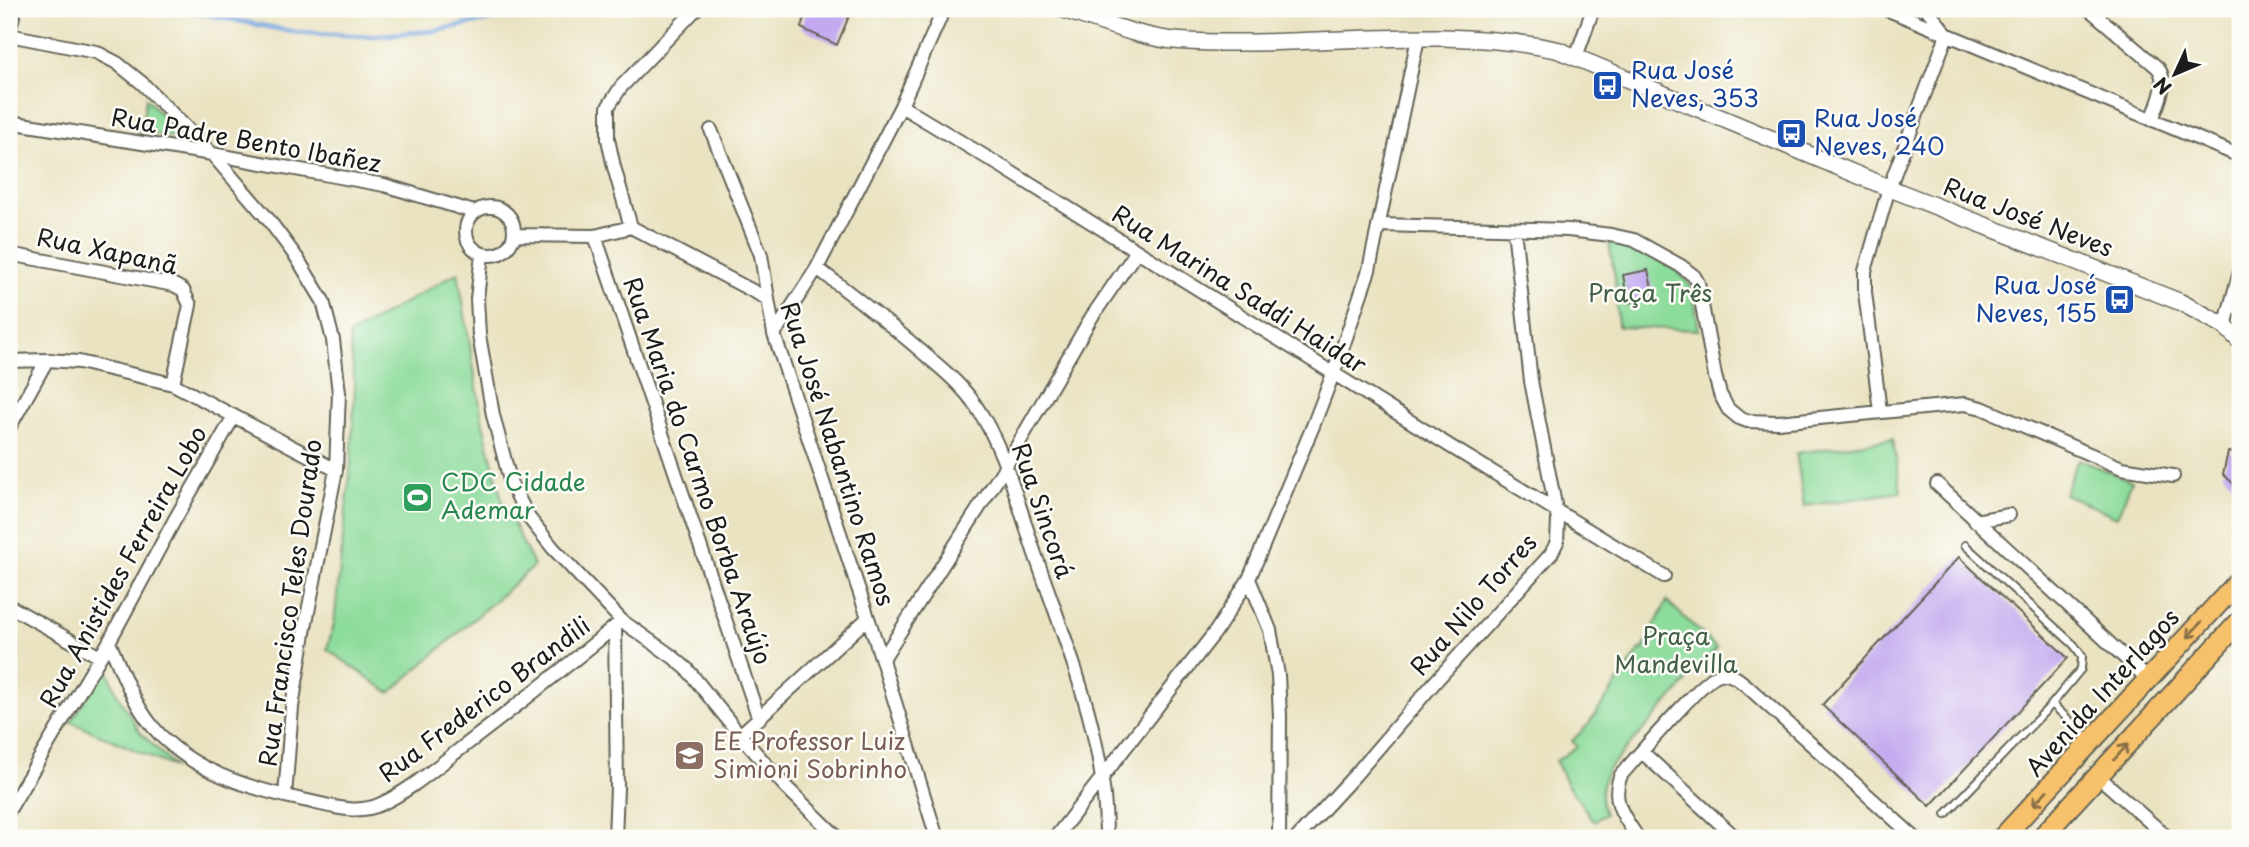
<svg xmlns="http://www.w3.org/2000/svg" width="2249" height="847" viewBox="0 0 2249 847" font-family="'Playpen Sans',sans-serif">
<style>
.green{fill:#8cdc9b;stroke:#547c5c;stroke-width:2}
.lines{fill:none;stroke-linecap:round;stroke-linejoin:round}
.stream{stroke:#74a4de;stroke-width:5}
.building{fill:#bfa4ef}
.service-casing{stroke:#646256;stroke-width:10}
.minor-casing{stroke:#646256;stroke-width:16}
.tertiary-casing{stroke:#646256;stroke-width:19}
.primary-casing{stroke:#646256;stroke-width:23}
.service{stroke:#fff;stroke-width:6}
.minor{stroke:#fff;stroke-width:12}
.tertiary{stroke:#fff;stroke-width:16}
.primary{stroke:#f6c16b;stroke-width:19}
.oneway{stroke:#896e44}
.labels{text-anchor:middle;stroke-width:5;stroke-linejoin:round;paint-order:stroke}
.transit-label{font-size:24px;fill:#164399;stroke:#fdfcf7;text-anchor:start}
.street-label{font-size:24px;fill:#1c1c1c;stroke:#fdfcf7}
.park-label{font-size:24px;fill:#435f48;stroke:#fdfcf7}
.leisure-label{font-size:24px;fill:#27864d;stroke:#fdfcf7;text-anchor:start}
.education-label{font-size:24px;fill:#785e54;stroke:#fdfcf7;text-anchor:start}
</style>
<rect width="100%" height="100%" fill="#fdfcf7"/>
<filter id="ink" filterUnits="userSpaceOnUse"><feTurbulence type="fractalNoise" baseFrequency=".0143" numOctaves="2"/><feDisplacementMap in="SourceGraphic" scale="14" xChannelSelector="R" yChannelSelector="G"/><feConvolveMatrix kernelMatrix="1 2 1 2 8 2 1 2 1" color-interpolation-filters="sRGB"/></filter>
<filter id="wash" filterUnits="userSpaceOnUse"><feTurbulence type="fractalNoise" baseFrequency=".00686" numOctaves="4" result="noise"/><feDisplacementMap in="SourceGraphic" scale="28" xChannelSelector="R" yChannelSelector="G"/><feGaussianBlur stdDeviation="1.57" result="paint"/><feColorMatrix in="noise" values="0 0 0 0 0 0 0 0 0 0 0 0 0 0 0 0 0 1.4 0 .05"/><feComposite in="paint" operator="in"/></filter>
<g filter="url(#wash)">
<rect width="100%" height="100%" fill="#eae3c2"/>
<!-- green -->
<path class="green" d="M 146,98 L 183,139 L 134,131 L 143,118 Z
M 1609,243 C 1634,247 1683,264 1692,291 C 1696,303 1697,317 1699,330 L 1618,327 L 1615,278 Z
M 458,272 L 483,424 L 502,500 L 534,566 L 390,693 L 327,649 L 334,624 L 351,462 L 355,386 L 349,335 Z
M 1893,439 L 1901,492 L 1804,506 L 1796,453 Z
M 2078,459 L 2132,481 L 2117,517 L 2064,494 Z
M 1667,601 L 1717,648 L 1608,769 C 1600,785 1599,798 1605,814 L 1594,821 L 1567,785 L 1556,761 L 1577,746 L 1572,741 L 1588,725 L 1640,650 L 1642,651 Z
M 106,664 L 116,692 L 140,732 L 176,768 L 71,722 Z"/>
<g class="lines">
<!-- stream -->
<path class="stream" d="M 180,9 L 294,32 L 368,36 L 434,31 L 533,11"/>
</g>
<g id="blocks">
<!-- building -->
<path class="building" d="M 807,9 L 852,9 L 837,45 L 801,28 Z
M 1648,270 L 1654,297 L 1628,303 L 1623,275 Z
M 2228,452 L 2240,453 L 2240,490 L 2223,474 Z
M 1959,557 L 2068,658 L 1930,806 L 1822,705 Z"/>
</g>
</g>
<g filter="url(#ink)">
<use href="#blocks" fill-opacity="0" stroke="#646256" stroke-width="2"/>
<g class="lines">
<defs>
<path id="service" d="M 2052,704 L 2088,738
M 1946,814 L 2052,704 L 2081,669 L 2082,656 L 2074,645 L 1965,545"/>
<path id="minor" d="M 1886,9 L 2240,156
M 2089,9 L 2158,68 C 2169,83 2158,103 2152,120
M 9,31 L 15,9
M 9,35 L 96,52 L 117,63 L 142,83 L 212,154 L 268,219 L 297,258 L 323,301 L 333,340 L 339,393 L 336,470 L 305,627 L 292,707 L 285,796
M 1576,57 L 1593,9
M 901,106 L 1001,166 L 1453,448 L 1664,576
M 9,122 L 212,154 L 384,185 L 474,212
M 711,130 L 761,255 L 768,299
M466 231a24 24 0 1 1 48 0a24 24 0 1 1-48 0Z
M 1380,225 L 1568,230 L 1611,235 L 1634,240 L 1681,266 L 1694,276 L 1698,283 L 1715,376 L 1720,394 L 1728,409 L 1739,418 L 1747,421 L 1778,422 L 1965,404 L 1982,408 L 2122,468 L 2173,476
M 631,227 L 614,167 L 608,139 L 608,107 L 621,87 L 696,9
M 515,235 L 595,236 L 631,227 L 768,299 L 774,334 L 882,660 L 937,838
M 595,236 L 759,719
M 9,254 L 174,285 L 183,290 L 190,305 L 173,384
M 482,254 L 477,299 L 479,335 L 493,415 L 511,484 L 529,518 L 553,548 L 622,621 L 673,657 L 687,669 L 740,735 L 784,785 L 838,838
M 817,268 C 855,297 893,326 929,358 C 945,371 962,386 974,403 C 1004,446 1017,501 1034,551 C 1066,644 1107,738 1106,838
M 2225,326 L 2240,271
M 774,334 L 817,268 L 901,106 L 944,9
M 9,361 L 47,360 L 79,362 L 173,384 L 336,470
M 1880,411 L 1865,292 L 1865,271 L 1889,188 L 1947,35 L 1927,9
M 9,428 L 47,360
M 1937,484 L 2148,679
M 1975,521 L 2009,515
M 1249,579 L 1270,630 L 1278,675 L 1280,716 L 1279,838
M 9,606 L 100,657
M 615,627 L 617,788 L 615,838
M 109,642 C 121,670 133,703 153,727 C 190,771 248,788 303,800 C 328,805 356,816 381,804 C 409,791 434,769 459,750 C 514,708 568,665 622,621
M 882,660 L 1005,467 L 1091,318 L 1137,251
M 740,735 L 867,619
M 1642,752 L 1736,838
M 2099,777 L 2168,838
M 9,810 L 109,642 L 174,521 L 234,416
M 1055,838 L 1216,631 L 1249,579 L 1313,426 L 1338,361 L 1369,270 L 1418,38
M 1297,838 L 1355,775 L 1435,682 L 1551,554 L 1557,542 L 1558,520 L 1531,381 L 1514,229
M 1638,838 C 1624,817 1610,800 1621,775 C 1635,759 1706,676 1720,674 C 1731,672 1741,681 1749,688 L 1915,838"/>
<path id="tertiary" d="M 1062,9 C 1100,21 1140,38 1180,41 C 1306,49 1432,23 1558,50 L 1889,188 L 2180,302 L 2225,326 L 2240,341"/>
<path id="primary" d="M 2002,838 L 2240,580
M 2041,838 L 2240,621"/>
</defs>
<!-- service casing -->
<use href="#service" class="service-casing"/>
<!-- minor casing -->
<use href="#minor" class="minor-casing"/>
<!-- tertiary casing -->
<use href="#tertiary" class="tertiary-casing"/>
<!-- primary casing -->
<use href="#primary" class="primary-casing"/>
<!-- service -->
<use href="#service" class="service"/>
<!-- minor -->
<use href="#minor" class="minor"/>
<!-- tertiary -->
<use href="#tertiary" class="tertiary"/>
<!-- primary -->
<use href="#primary" class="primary"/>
</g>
<!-- one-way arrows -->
<defs><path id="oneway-shaft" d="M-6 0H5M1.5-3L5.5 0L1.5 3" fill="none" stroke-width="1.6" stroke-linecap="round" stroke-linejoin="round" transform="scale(1.75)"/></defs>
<g class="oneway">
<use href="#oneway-shaft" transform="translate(2194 630) rotate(133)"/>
<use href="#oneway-shaft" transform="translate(2121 752) rotate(-49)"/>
<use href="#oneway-shaft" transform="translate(2040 798) rotate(133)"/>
</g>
</g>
<!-- icons -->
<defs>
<symbol id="bus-square" viewBox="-11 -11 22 22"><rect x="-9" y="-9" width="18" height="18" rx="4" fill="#1a4fb4" stroke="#fdfcf7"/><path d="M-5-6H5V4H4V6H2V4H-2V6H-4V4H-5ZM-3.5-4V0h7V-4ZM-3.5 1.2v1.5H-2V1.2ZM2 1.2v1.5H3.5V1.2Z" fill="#fff"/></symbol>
<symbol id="stadium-square" viewBox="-11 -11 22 22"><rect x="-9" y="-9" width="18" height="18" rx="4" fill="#2e9e5b" stroke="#fdfcf7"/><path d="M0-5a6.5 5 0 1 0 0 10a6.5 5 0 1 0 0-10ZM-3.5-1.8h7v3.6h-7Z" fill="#fff"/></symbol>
<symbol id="school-square" viewBox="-11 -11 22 22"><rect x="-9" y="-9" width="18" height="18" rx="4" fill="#8d6e63" stroke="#fdfcf7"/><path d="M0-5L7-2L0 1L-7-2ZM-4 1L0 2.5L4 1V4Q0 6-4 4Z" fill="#fff"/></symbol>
</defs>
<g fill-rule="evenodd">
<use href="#bus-square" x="1590" y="68" width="35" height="35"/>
<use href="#bus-square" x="1774" y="116" width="35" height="35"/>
<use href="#bus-square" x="2102" y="282" width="35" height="35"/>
<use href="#stadium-square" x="400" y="480" width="35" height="35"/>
<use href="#school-square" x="672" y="738" width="35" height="35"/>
</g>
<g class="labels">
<!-- transit labels -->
<g class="transit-label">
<text x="1631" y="79">Rua José<tspan x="1631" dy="28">Neves, 353</tspan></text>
<text x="1814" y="127">Rua José<tspan x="1814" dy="28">Neves, 240</tspan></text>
<text x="2097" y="294" text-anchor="end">Rua José<tspan x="2097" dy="28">Neves, 155</tspan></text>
</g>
<!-- street labels -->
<g class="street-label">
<text transform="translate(246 141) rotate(10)" y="8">Rua Padre Bento Ibañez</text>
<text transform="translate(2028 218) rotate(21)" y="8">Rua José Neves</text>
<text transform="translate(107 252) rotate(12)" y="8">Rua Xapanã</text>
<text transform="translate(1239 290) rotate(32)" y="8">Rua Marina Saddi Haidar</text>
<text transform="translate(837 454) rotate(72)" y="8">Rua José Nabantino Ramos</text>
<text transform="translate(697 471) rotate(71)" y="8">Rua Maria do Carmo Borba Araújo</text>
<text transform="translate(1042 511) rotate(71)" y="8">Rua Sincorá</text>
<text transform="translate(124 567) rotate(-61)" y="8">Rua Anistides Ferreira Lobo</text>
<text transform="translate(291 603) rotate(-82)" y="8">Rua Francisco Teles Dourado</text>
<text transform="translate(1474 605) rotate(-49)" y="8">Rua Nilo Torres</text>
<text transform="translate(2103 693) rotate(-48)" y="8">Avenida Interlagos</text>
<text transform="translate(485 700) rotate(-37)" y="8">Rua Frederico Brandili</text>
</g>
<!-- park labels -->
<g class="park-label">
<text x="1650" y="302">Praça Três</text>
<text x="1676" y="645">Praça<tspan x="1676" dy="28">Mandevilla</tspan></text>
</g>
<!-- leisure labels -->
<g class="leisure-label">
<text x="441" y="491">CDC Cidade<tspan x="441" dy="28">Ademar</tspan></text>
</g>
<!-- education labels -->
<g class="education-label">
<text x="713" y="750">EE Professor Luiz<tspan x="713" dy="28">Simioni Sobrinho</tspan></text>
</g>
</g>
<!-- margin -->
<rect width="2249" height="847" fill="none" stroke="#fdfcf7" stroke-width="35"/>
<!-- north arrow -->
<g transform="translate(2175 74) rotate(226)" stroke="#fdfcf7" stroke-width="5" paint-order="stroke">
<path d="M0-5L12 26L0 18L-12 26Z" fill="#1c1c1c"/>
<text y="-10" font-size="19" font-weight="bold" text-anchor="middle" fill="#1c1c1c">N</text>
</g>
</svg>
